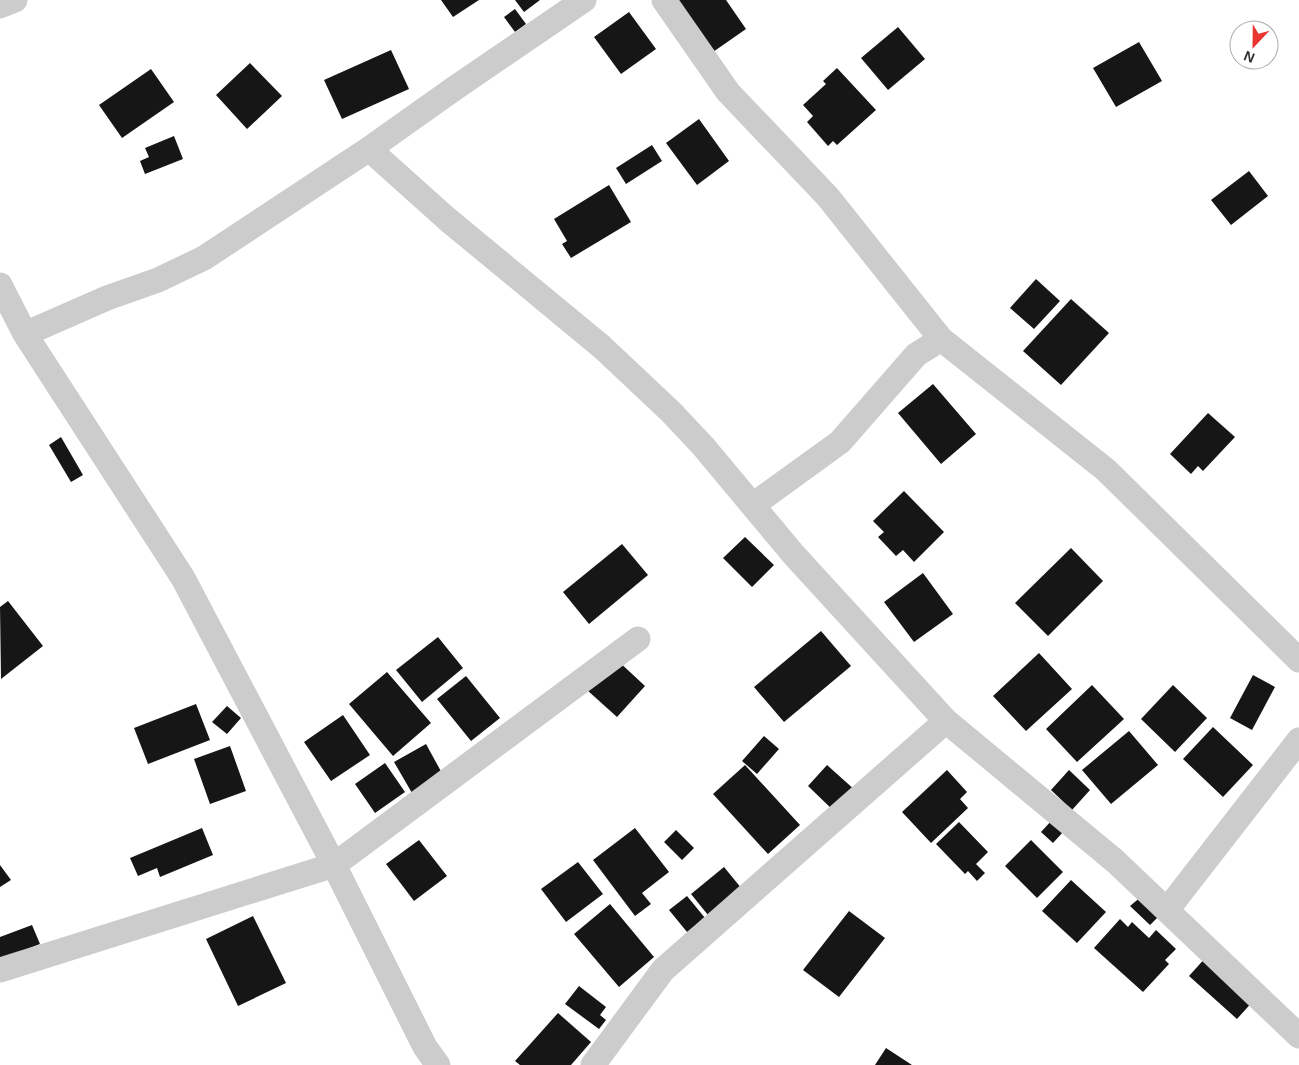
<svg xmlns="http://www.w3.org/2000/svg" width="1299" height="1065" viewBox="0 0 1299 1065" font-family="Arial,sans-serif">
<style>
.building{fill:#161616}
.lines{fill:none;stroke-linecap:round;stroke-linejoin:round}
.minor{stroke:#ccc;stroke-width:25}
</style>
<rect width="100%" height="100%" fill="#fff"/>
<!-- building -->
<path class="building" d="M 441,0 L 479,0 L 453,17 Z
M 515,0 L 540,0 L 524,12 Z
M 675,0 L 726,0 L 746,29 L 713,52 Z
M 515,9 L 526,24 L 515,32 L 504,17 Z
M 629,12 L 656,49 L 621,74 L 594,37 Z
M 898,27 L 925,59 L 888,90 L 861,58 Z
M 1139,42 L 1162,81 L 1116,107 L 1093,68 Z
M 391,50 L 409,89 L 342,119 L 324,80 Z
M 250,63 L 282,96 L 247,129 L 216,95 Z
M 837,68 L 876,110 L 837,145 L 833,141 L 828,146 L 807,122 L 813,116 L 803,105 L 826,84 L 823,81 Z
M 151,69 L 174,102 L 122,138 L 99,105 Z
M 699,119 L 729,161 L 697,185 L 666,143 Z
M 174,136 L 183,159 L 145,174 L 140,161 L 149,157 L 145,148 Z
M 652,145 L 662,161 L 626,184 L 616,168 Z
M 1249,171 L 1268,196 L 1231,225 L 1211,200 Z
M 609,185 L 631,222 L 571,258 L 562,244 L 567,241 L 554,219 Z
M 1036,279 L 1060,301 L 1034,329 L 1010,308 Z
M 1071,299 L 1109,333 L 1061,385 L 1023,351 Z
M 933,384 L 976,434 L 941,464 L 898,413 Z
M 1208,413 L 1235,437 L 1203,471 L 1198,466 L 1191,474 L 1170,454 Z
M 61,437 L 83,475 L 71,482 L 49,445 Z
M 904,491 L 944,532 L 914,562 L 903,550 L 896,556 L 878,537 L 884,532 L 873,521 Z
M 745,537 L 774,565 L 752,587 L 723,558 Z
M 622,544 L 648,575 L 589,624 L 563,592 Z
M 1071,548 L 1103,581 L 1048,636 L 1015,603 Z
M 923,573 L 953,614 L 914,642 L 884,602 Z
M 8,601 L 43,646 L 1,679 L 0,607 Z
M 821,631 L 851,666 L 784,722 L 754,687 Z
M 438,637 L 463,668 L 422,702 L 396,670 Z
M 1039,653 L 1072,689 L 1026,731 L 993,696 Z
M 616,659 L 645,686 L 617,717 L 587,690 Z
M 387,672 L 431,723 L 393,756 L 349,704 Z
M 1253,675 L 1275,687 L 1252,730 L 1230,718 Z
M 466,676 L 500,718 L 471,741 L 437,699 Z
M 1092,685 L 1124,719 L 1077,762 L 1046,729 Z
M 1173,685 L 1207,718 L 1175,752 L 1141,719 Z
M 196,704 L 210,740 L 148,764 L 134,728 Z
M 227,706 L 241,718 L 227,734 L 212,722 Z
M 343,715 L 370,755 L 331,781 L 304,742 Z
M 1213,727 L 1253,765 L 1223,797 L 1183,759 Z
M 1129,731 L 1158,765 L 1111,804 L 1082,770 Z
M 764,736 L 779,749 L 757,774 L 742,761 Z
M 426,744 L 443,775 L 412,793 L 394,762 Z
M 230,746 L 246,791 L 210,804 L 194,759 Z
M 385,763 L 405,792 L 375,813 L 355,784 Z
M 745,765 L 800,825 L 768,854 L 713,794 Z
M 827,765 L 856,791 L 836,813 L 808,786 Z
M 947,770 L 967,792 L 960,799 L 968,808 L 931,843 L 902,812 Z
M 1069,770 L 1090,790 L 1072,810 L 1051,790 Z
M 1052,820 L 1064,831 L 1053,843 L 1041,832 Z
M 959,822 L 988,852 L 976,864 L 985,873 L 977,881 L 968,871 L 965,874 L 936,844 Z
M 202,828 L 213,855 L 160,877 L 157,868 L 138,876 L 130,858 Z
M 635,828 L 669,872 L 642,893 L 651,904 L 635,916 L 593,860 Z
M 676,830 L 694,848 L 682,860 L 664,842 Z
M 419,840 L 447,876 L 414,901 L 386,864 Z
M 1031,840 L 1063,872 L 1037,898 L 1005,866 Z
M 578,862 L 603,894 L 566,922 L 541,889 Z
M 0,865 L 11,880 L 0,887 Z
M 724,867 L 742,889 L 708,915 L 691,894 Z
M 1071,880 L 1106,912 L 1077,943 L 1042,911 Z
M 687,896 L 705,918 L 687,932 L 669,910 Z
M 1142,896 L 1160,915 L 1150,925 L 1130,906 Z
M 610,904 L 654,957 L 619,987 L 574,934 Z
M 849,911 L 885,938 L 839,997 L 803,970 Z
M 253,916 L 286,983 L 238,1006 L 206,939 Z
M 1120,919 L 1128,927 L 1132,922 L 1149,938 L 1156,930 L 1176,949 L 1165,960 L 1169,964 L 1143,992 L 1094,948 Z
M 32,925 L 40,944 L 0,960 L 0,937 Z
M 1207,956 L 1255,999 L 1237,1019 L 1189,976 Z
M 579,986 L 606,1007 L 600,1015 L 606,1020 L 599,1029 L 565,1004 Z
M 558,1013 L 591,1042 L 571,1065 L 520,1065 L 515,1061 Z
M 886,1048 L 912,1065 L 875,1065 Z"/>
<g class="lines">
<!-- minor -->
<path class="minor" d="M 664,0 L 728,92 L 828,197 L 941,339 L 1106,470 L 1299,660
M 0,6 L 15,0
M 369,149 L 447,219 L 602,347 L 671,412 L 703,446 L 794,555 L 946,721 L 1115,861 L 1299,1036
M 0,285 L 25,334 L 183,578 L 334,865 L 425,1047 L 438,1065
M 25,334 L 107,298 L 158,280 L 204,258 L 369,149 L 455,88 L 584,0
M 753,505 L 840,442 L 916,355 L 941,339
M 1167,910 L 1299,740
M 0,970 L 334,865 L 638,639
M 593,1065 L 663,970 L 946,721"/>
</g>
<!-- north arrow -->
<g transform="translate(1254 45) rotate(202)"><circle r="24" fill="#ffffff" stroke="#acacac"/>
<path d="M0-4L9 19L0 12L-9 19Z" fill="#e8352e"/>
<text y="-8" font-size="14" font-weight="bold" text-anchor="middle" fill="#2f2f2f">N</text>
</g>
</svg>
